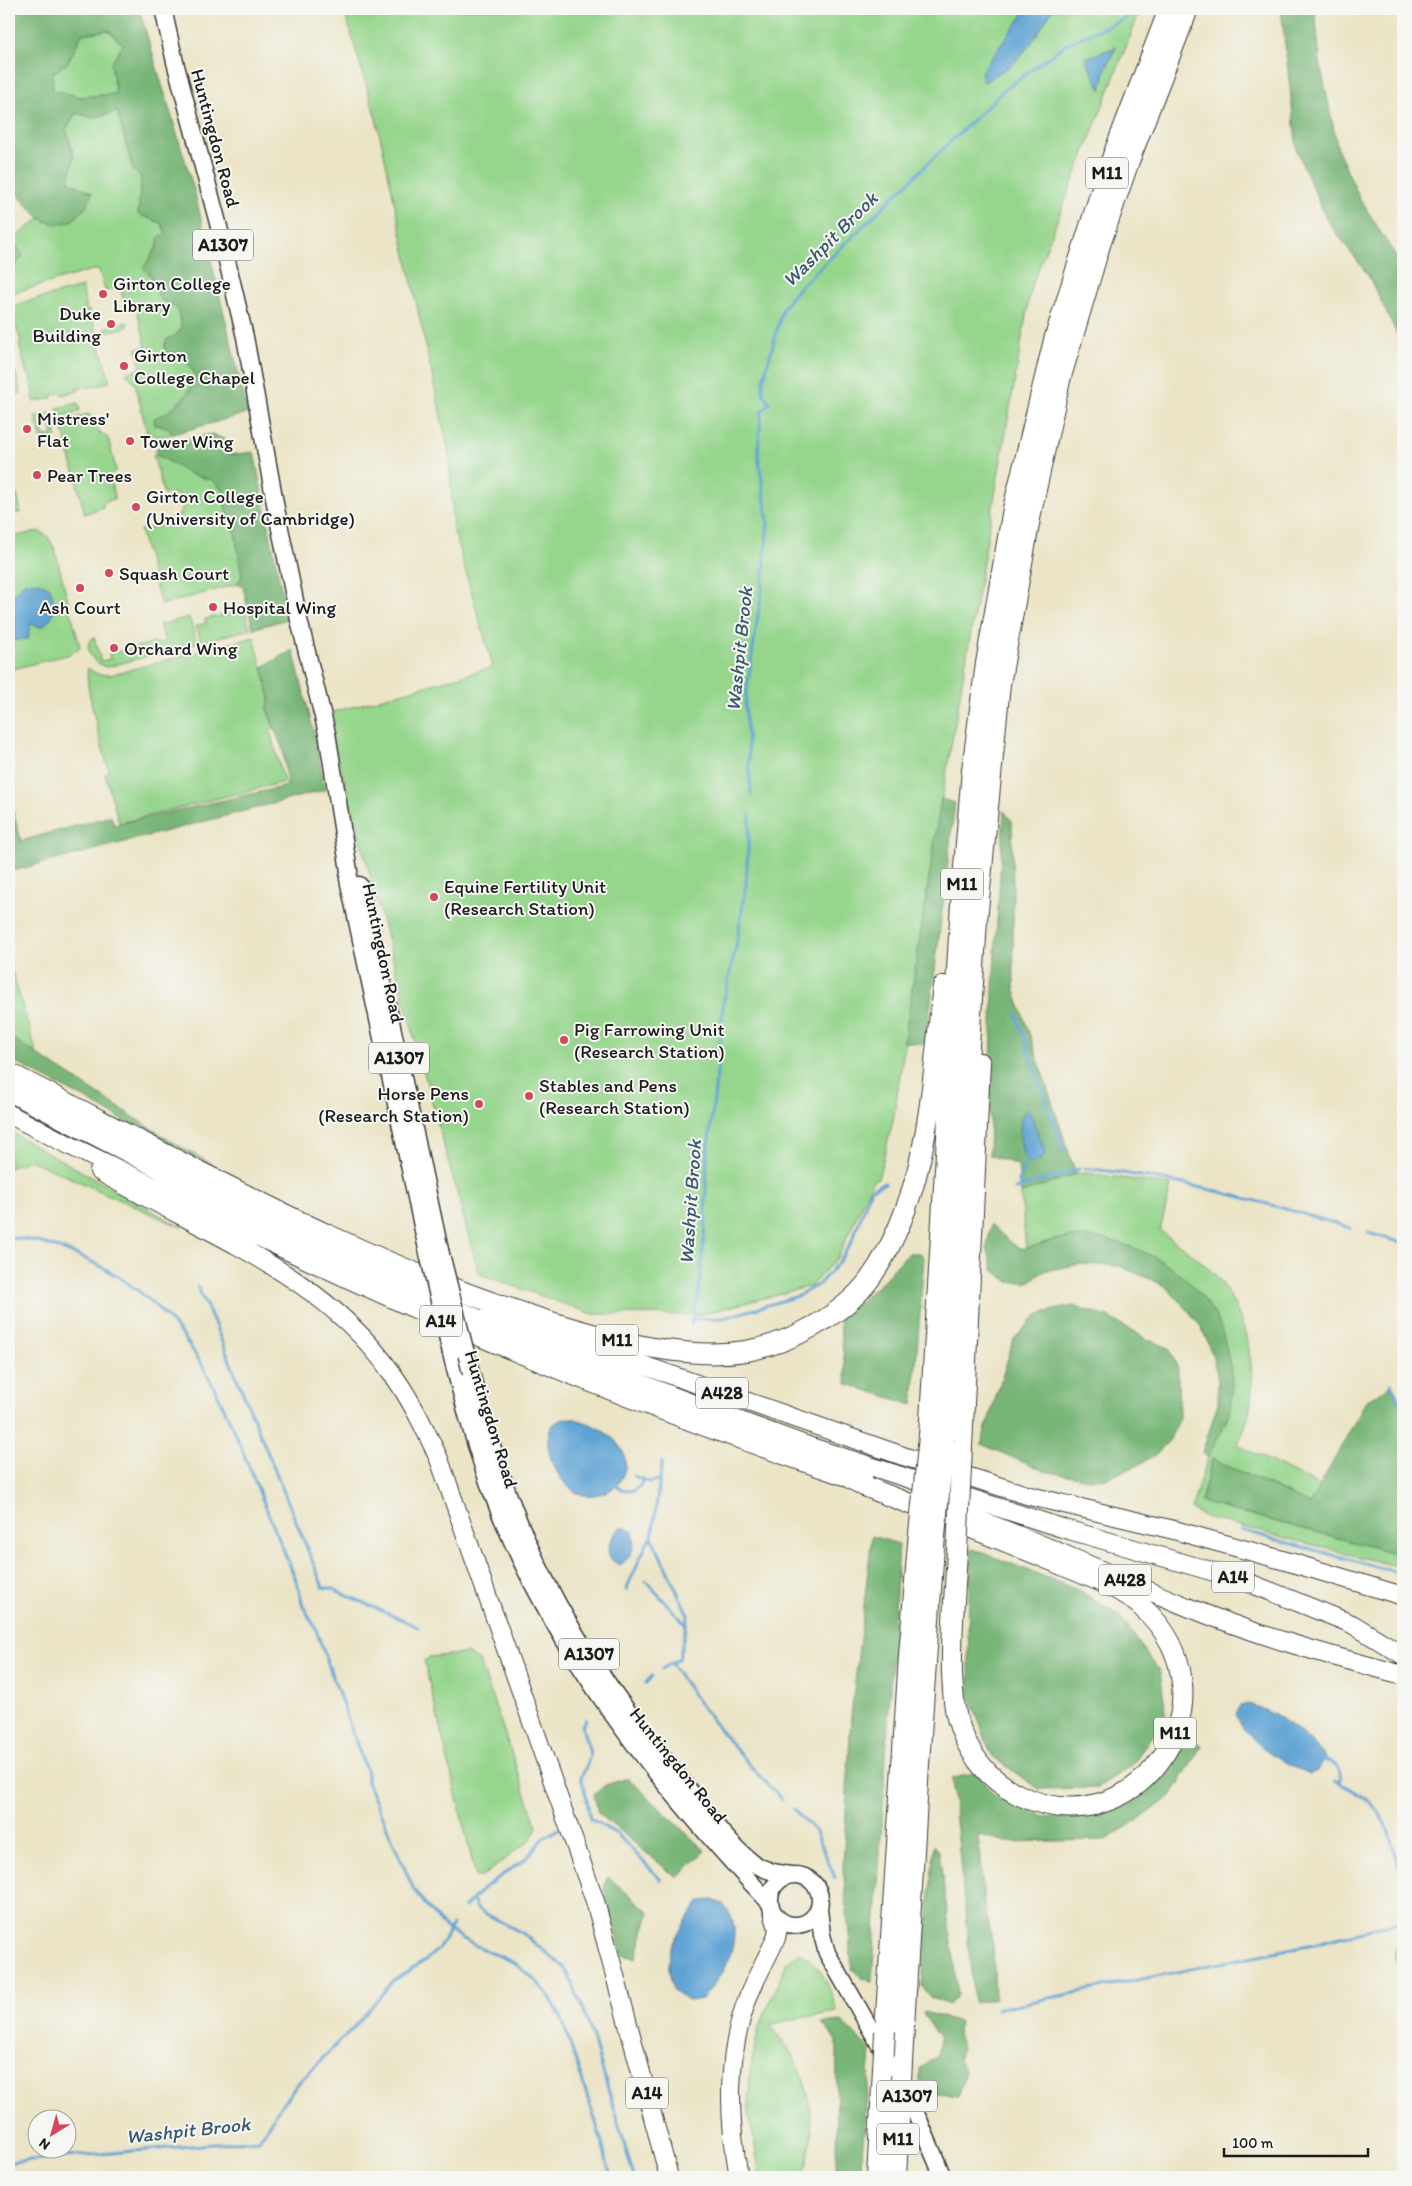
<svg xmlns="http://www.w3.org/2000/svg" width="1412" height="2186" viewBox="0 0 1412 2186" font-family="Itim,sans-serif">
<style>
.green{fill:#95d58c;stroke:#587854;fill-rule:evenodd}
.forest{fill:#78b678;stroke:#4a694a;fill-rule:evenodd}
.water{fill:#5fa3d4;stroke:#3e6078}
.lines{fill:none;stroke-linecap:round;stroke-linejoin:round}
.stream{stroke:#5fa3d4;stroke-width:3}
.primary-casing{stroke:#3b3a36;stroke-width:19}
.trunk-casing{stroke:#3b3a36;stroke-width:20}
.motorway-casing{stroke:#3b3a36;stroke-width:22}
.primary{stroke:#fff;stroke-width:16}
.trunk{stroke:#fff;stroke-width:18}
.motorway{stroke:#fff;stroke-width:20}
.primary-bridge-casing{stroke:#3b3a36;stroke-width:19;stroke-linecap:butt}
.motorway-bridge-casing{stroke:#3b3a36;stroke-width:22;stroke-linecap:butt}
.primary-bridge{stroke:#fff;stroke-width:16}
.motorway-bridge{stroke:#fff;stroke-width:20}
.poi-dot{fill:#d1495b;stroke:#f6f6f2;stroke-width:2}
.labels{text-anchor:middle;stroke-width:4;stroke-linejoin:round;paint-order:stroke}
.shield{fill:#f6f6f2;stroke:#5d5d5c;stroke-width:1}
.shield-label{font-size:18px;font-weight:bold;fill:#1c1c1c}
.street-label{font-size:19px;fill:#1c1c1c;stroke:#f6f6f2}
.poi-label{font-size:19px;fill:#1c1c1c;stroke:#f6f6f2;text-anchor:start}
.water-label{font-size:20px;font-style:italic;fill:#3a596f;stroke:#f6f6f2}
</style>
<rect width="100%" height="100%" fill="#f6f6f2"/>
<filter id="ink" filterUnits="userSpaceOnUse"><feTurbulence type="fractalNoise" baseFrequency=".02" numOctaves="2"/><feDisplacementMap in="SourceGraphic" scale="10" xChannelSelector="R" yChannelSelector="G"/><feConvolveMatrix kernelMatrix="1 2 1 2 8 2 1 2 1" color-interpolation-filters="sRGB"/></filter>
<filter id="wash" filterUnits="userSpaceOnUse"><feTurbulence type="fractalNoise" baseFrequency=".0096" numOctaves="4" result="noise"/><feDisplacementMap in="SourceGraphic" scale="20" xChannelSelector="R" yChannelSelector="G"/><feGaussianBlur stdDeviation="1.12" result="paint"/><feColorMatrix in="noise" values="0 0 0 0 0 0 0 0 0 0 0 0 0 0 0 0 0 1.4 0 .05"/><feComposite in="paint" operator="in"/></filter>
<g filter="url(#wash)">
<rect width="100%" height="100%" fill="#ebe4c6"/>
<!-- green -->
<path class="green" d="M 344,9 L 1141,9 L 1031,287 L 941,804 L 893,1121 L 878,1179 L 873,1180 L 838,1257 L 811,1286 L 698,1315 L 593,1314 L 479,1274 L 326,714 L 493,667 L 453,528 L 449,453 L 377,122 Z
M 108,30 L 123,45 L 113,81 L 117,94 L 80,97 L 53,90 L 52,74 L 68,62 L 82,34 Z
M 117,111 L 141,177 L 139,214 L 161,223 L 166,233 L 152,254 L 151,276 L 160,299 L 177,308 L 182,328 L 175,336 L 167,339 L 174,354 L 182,354 L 195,374 C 191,399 178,398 166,415 L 167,427 L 173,434 L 154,438 L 151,434 L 147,433 L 135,383 L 126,373 L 141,368 L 136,349 L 146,346 L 135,303 L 125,305 L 120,287 L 105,291 L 99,270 L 92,270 L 9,294 L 9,272 L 22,256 L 12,240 L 40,218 L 46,222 L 92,193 L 68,181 L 74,157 L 66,129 L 76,113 L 94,118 Z
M 82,287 L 87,311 L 90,311 L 110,382 L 88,388 L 87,386 L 78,388 L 78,391 L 62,395 L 61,393 L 52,395 L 52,398 L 34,402 L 30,375 L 27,375 L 19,343 L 21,342 L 10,306 Z
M 127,322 L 128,327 L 106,332 L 105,328 Z
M 15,371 L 21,393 L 11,395 L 9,372 Z
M 78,403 L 80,411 L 59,417 L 57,408 Z
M 9,408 L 15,449 L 13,455 L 9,457 Z
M 50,413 L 57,437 L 42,441 L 35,417 ZM 48,417 L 53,435 L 44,437 L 39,420 Z
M 89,414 L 100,433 L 108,438 L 116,470 L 110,476 L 115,499 L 103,502 L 103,507 L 85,514 L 61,422 Z
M 153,454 L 163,458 L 193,475 L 213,480 L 224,492 L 225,506 L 235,532 L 242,576 L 237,584 L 161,605 L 140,530 L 160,526 L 163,521 L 179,515 L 183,507 L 180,498 L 174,493 L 164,495 Z
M 17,494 L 21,512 L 11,515 L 15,529 L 9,531 L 9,496 Z
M 38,531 L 47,536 L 54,547 L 80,647 L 71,654 L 9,670 L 9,538 Z
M 245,611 L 250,629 L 201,642 L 196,626 L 206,623 L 205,619 Z
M 189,617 L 197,643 L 107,667 C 94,665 80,646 94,637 L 101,661 L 110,659 L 109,654 L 152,643 L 163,643 L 165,640 L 159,625 Z
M 254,637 L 270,698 L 267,709 L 274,727 L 270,731 L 284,782 L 119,823 L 105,774 L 109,772 C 104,752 83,683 88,668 L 97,674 L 110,675 Z
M 9,961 L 37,1054 L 9,1036 Z
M 9,1131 L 183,1228 L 30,1160 L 9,1168 Z
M 1087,1173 L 1171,1185 L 1160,1231 C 1180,1245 1201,1259 1217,1277 C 1245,1311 1257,1366 1250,1409 C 1248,1421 1242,1433 1238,1445 L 1320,1486 L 1310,1504 L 1212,1459 L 1201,1502 L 1403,1555 L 1403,1568 L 1205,1517 L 1191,1509 L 1208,1457 L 1230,1410 L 1232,1390 L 1192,1286 L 1072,1237 L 1053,1240 L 1026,1249 L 1021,1193 L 1076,1174 Z
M 467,1653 L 480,1662 L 537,1827 L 531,1839 L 482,1877 L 476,1877 L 424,1661 L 430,1657 Z
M 799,1952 C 822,1965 830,1987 837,2012 L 794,2019 L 770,2025 C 778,2036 789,2047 795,2060 C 814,2096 817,2139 802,2177 L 760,2177 L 749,2112 L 750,2072 L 758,2029 L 787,1962 Z"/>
<!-- forest -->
<path class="forest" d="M 13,9 L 139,9 L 194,190 L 248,413 L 173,434 L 167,427 L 155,425 L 154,418 C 173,412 192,395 195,374 L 182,354 L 166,352 L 164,347 L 167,339 L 175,336 L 182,328 L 177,308 L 160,299 L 151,276 L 143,268 L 158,246 L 158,238 L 166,233 L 161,223 L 138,214 L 141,177 L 133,170 L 117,111 L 94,118 L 76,113 L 66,129 L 74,157 L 69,181 L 92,193 C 83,217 65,233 40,218 L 9,186 L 9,13 ZM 109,30 L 123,45 L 111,64 L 116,94 L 80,97 L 53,90 L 52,74 L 68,62 L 82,34 Z
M 1281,9 L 1315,9 L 1320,62 L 1338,150 L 1359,197 L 1403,268 L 1403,346 L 1368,275 L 1326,219 L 1297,151 Z
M 12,240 L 23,256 L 9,272 L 9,245 Z
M 212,434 L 226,440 L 229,455 L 254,452 L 287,619 L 253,629 L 243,587 L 237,584 L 242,576 L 235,532 L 225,506 L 224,492 L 213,480 L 193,475 L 156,454 L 155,451 L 159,446 Z
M 293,650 L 313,729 L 325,790 L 9,872 L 9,796 L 21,841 L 111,816 L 114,825 L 287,786 L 283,750 L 267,709 L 270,698 L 262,667 Z
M 941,799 L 955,803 L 926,1044 L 904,1042 Z
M 1004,811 L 1012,821 L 1014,988 L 1076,1174 L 1021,1193 L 1018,1165 L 989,1155 L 993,987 Z
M 9,1036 L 172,1142 L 234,1176 L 231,1181 L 84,1098 L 9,1059 Z
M 991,1224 C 997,1230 1013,1246 1020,1248 C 1027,1250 1045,1242 1053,1240 C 1065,1238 1078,1236 1091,1237 C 1140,1244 1183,1267 1211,1309 C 1220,1321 1224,1337 1227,1352 C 1232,1370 1234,1390 1230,1408 C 1227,1425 1215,1442 1208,1457 L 1202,1453 L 1218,1403 L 1218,1379 L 1212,1354 L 1202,1328 L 1187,1309 L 1164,1285 L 1119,1266 L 1081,1264 L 1044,1271 L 1029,1282 L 1009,1282 L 993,1270 L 987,1247 Z
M 908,1253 L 920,1253 L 924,1258 L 913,1405 L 847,1384 L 839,1320 L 882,1282 Z
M 1073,1306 L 1108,1317 L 1147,1339 L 1169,1348 L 1178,1369 L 1179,1420 L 1169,1441 L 1154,1456 L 1134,1467 L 1107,1478 L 1090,1479 L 1044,1471 L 981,1444 L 1014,1339 L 1038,1314 Z
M 1391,1386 L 1403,1410 L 1403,1555 L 1201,1502 L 1212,1459 L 1310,1504 L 1366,1401 Z
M 872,1536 L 899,1544 L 872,1982 L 862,1978 L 852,1969 L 843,1867 L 851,1716 Z
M 971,1548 L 1076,1589 L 1119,1615 L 1160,1672 L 1166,1714 L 1133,1764 L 1097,1788 L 1038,1789 L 991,1755 L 970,1696 L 968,1628 Z
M 1186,1737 L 1202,1745 L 1171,1796 L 1150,1812 L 1106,1840 L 1007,1842 L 978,1835 L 984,1904 L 993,1945 L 995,1998 L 974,2003 L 952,1779 L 976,1772 C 982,1779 988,1789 995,1796 C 1001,1800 1010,1803 1016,1806 C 1066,1831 1125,1816 1164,1777 C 1174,1766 1180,1750 1186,1737 Z
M 628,1778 L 705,1851 L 677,1878 L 598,1813 L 594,1795 L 605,1785 Z
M 934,1845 L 939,1851 L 958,1995 L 949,2005 L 930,1997 L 922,1986 Z
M 608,1877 L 649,1912 L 636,1958 L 622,1955 L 604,1889 Z
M 1403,1947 L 1403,1980 L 1394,1958 L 1396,1948 Z
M 924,2012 L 960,2022 L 957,2035 L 962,2047 L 958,2061 L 965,2072 L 959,2096 L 926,2093 L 919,2080 L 919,2069 L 937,2056 L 940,2039 L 923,2014 Z
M 842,2021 L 871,2051 L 860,2177 L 836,2177 L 837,2041 L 822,2023 Z"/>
<!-- water -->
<path class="water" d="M 1027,9 L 1053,9 L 1030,45 L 1013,64 L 984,82 L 981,72 Z
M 1116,47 L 1105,71 L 1101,90 L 1085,58 Z
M 39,582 L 50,588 C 56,603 57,618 41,627 L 30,624 L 28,639 L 16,640 L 9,644 L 15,631 L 13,595 L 24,583 Z
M 1026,1109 L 1029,1110 L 1045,1152 L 1041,1160 L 1031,1163 L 1026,1161 C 1020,1147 1016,1123 1026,1109 Z
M 569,1418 C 594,1421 638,1445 622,1477 C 618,1485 612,1491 603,1493 C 596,1495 587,1497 580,1494 C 559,1487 539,1446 552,1426 C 556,1421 563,1419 569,1418 Z
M 620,1528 L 627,1528 L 633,1532 C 636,1545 632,1558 620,1565 C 600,1558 609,1539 620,1528 Z
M 1248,1704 C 1277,1712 1306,1734 1325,1757 L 1318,1771 L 1309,1774 C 1282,1762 1247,1743 1236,1714 L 1240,1706 Z
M 713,1900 L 723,1904 C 726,1909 732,1915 733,1921 C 739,1951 720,1978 702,1999 L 689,2001 L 674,1991 C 672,1983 669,1975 669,1968 C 668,1943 687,1920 699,1901 Z"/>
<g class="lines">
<!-- stream -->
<path class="stream" d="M 751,794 L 745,702 L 763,582 L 768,523 L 758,454 L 761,412 L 770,403 L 763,393 L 763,381 L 783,308 L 796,291 L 1003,91 L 1066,44 L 1124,19 L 1137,9
M 1016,1014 L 1064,1151
M 1084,1168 C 1175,1178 1263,1201 1350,1228
M 1015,1189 L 1079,1169
M 1020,1189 L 1019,1179 L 1026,1161
M 1368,1233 L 1403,1243
M 9,1237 C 16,1239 24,1239 31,1240 C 55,1246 80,1255 102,1267 C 187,1314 212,1379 248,1464 C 264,1504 281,1543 297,1583 L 303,1606 L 315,1627 L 367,1773 L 367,1782 L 414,1890 L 438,1920 L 449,1930 L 472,1944 L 515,1963 L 537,1982 L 550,1997 L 562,2019 L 598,2129 L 611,2177
M 197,1286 L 213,1320 L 323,1587 L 333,1589 L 418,1627
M 692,1319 L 724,1318 L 798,1296 L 819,1284 L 839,1262 L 852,1241 L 871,1189 L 885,1183
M 691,1324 L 699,1291 L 705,1230 L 707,1156 L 718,1065 L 723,1004 L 736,947 L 746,885 L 750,814
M 1391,1384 L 1403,1407
M 634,1476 L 649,1482 L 659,1480
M 616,1486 L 620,1489 L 634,1491 L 640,1486 L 643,1479
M 1241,1530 L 1403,1574
M 646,1581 L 686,1625
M 626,1590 L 648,1541 L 652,1538
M 672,1664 C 701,1709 743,1761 782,1799
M 662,1669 L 679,1659 L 688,1615 L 652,1538 L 662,1462
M 646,1683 L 652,1676
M 586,1719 L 582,1726 C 588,1753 596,1749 581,1777 L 587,1800 L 590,1819 L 617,1834 L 661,1880
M 1323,1760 C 1337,1763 1342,1769 1340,1783
M 1335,1781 C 1347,1788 1361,1793 1371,1803 C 1390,1823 1396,1857 1403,1882
M 793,1809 L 816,1832 L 835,1878
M 474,1902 L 477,1909 L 522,1933 L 565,1968 L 572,1982 L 590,2028 L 634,2177
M 465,1907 L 485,1887 L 527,1858 L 543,1838 L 559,1829
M 996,2009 L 1313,1944 L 1403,1921
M 9,2162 L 259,2140 L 282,2104 L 300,2081 L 354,2027 L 393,1981 L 426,1960 L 438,1949 L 453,1925"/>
</g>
</g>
<g filter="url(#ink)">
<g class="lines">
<defs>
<path id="primary" d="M 163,9 L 175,62 L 218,223 L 245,337 L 277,514 L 299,620 L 327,733 L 349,871 L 348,879 L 427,1249
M 359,885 L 377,956 L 440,1250
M 451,1353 C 463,1402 476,1451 494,1498 C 553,1651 657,1784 769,1902
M 471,1373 C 489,1444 512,1514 545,1579 C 582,1653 633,1721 685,1785 C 705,1811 726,1842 752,1862 C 764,1871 777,1873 791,1875
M770 1900a25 25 0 1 1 50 0a25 25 0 1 1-50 0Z
M 819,1909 L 822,1935 L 827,1953 L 886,2056
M 901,2084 L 919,2120 L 943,2177"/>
<path id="trunk" d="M 9,1092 L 261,1221 L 414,1291 L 522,1337 L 675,1397 L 808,1446 L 1062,1528 L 1242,1580 L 1352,1624 L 1403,1655
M 9,1114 C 72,1148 138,1179 203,1210 C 413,1313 628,1404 850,1478 L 864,1481
M 99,1171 C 200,1231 321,1272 391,1372 C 411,1399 425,1429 439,1459 L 595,1901 L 669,2177
M 491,1312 L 903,1456 L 1030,1496 L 1174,1530 L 1293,1563 L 1403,1596
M 948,1509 C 1031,1537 1109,1575 1190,1608 C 1259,1636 1331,1656 1403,1675
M 739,2177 C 728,2117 726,2056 748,1997 C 756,1977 767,1958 776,1938 L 778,1928 L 774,1916"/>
<path id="motorway" d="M 9,1073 C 189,1165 366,1267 561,1325 C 618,1342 686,1360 746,1351 C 789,1344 843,1315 869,1280 C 930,1195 931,1086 943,986
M 929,1436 L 961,903 L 972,770 L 986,663 L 1013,509 L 1054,340 L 1109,166 L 1169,9
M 944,1439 L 977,920 L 1000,684 L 1032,508 L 1060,380 L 1100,245 L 1129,161 L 1188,9
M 962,1447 L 980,1063
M 850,1478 L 864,1486 C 930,1512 997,1537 1062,1565 C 1089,1577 1119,1586 1142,1607 C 1243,1698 1137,1854 1017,1794 C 986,1778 967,1752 957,1718 C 953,1704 953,1689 952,1674 C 951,1633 955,1592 957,1551
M 885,2031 L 909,1656 L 918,1543
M 902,2062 L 919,1764 L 934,1547
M 877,2177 L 883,2069
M 896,2177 L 900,2101"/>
</defs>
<!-- primary casing -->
<use href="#primary" class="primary-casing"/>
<!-- trunk casing -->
<use href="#trunk" class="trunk-casing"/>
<!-- motorway casing -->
<use href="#motorway" class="motorway-casing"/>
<!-- primary -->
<use href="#primary" class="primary"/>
<!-- trunk -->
<use href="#trunk" class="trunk"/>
<!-- motorway -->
<use href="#motorway" class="motorway"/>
<defs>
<path id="primary-bridge" d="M 427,1249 L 451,1353
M 440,1250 L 471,1373"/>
<path id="motorway-bridge" d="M 918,1543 L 929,1436
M 934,1547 L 944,1439
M 957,1551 L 962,1447
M 883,2069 L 885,2031
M 900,2101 L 902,2062"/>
</defs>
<!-- primary-bridge casing -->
<use href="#primary-bridge" class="primary-bridge-casing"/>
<!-- motorway-bridge casing -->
<use href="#motorway-bridge" class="motorway-bridge-casing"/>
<!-- primary-bridge -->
<use href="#primary-bridge" class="primary-bridge"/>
<!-- motorway-bridge -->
<use href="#motorway-bridge" class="motorway-bridge"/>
</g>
</g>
<!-- markers -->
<g class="poi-dot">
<circle cx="103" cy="294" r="5"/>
<circle cx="111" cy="324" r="5"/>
<circle cx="124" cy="366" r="5"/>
<circle cx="27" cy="429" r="5"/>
<circle cx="130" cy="441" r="5"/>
<circle cx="37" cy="475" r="5"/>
<circle cx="136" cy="507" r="5"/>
<circle cx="109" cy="573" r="5"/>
<circle cx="80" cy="588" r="5"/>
<circle cx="213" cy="607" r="5"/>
<circle cx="114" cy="648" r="5"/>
<circle cx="434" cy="897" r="5"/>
<circle cx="564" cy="1040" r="5"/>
<circle cx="529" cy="1096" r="5"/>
<circle cx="479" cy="1104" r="5"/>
</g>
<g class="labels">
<!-- shield labels -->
<g class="shield">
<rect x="1086" y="157.5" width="42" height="31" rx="4"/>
<rect x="193" y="229.5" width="60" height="31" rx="4"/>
<rect x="941" y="868.5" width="42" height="31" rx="4"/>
<rect x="369" y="1042.5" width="60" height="31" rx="4"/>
<rect x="420" y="1305.5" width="42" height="31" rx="4"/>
<rect x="596" y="1324.5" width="42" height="31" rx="4"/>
<rect x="696" y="1377.5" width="52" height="31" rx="4"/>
<rect x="1212" y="1561.5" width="42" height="31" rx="4"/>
<rect x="1099" y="1564.5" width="52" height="31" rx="4"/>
<rect x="559" y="1638.5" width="60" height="31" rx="4"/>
<rect x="1154" y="1717.5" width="42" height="31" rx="4"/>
<rect x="626" y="2077.5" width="42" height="31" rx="4"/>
<rect x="877" y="2080.5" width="60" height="31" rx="4"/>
<rect x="877" y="2123.5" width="42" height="31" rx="4"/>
</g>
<g class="shield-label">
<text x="1107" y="179">M11</text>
<text x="223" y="251">A1307</text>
<text x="962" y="890">M11</text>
<text x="399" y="1064">A1307</text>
<text x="441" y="1327">A14</text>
<text x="617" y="1346">M11</text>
<text x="722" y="1399">A428</text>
<text x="1233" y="1583">A14</text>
<text x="1125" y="1586">A428</text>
<text x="589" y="1660">A1307</text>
<text x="1175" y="1739">M11</text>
<text x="647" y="2099">A14</text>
<text x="907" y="2102">A1307</text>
<text x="898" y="2145">M11</text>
</g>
<!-- street labels -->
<g class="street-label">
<text transform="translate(216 138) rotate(75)" y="7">Huntingdon Road</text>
<text transform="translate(384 953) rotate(78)" y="7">Huntingdon Road</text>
<text transform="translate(492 1419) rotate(73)" y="7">Huntingdon Road</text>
<text transform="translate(679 1765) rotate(51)" y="7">Huntingdon Road</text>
</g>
<!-- poi labels -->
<g class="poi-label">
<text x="113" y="290">Girton College<tspan x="113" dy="22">Library</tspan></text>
<text x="101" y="320" text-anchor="end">Duke<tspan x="101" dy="22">Building</tspan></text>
<text x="134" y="362">Girton<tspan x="134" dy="22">College Chapel</tspan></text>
<text x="37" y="425">Mistress'<tspan x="37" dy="22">Flat</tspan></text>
<text x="140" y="448">Tower Wing</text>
<text x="47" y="482">Pear Trees</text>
<text x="146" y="503">Girton College<tspan x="146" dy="22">(University of Cambridge)</tspan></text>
<text x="119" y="580">Squash Court</text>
<text x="80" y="614" text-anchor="middle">Ash Court</text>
<text x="223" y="614">Hospital Wing</text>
<text x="124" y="655">Orchard Wing</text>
<text x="444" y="893">Equine Fertility Unit<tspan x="444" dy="22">(Research Station)</tspan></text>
<text x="574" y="1036">Pig Farrowing Unit<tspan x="574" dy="22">(Research Station)</tspan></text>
<text x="539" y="1092">Stables and Pens<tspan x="539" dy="22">(Research Station)</tspan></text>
<text x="469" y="1100" text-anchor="end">Horse Pens<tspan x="469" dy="22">(Research Station)</tspan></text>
</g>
<!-- water labels -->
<g class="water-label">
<text transform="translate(830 239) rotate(-45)" y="7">Washpit Brook</text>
<text transform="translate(739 649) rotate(-84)" y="7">Washpit Brook</text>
<text transform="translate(690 1202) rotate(-86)" y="7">Washpit Brook</text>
<text transform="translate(188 2130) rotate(-6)" y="7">Washpit Brook</text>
</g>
</g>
<!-- margin -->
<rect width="1412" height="2186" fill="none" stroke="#f6f6f2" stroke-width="30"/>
<!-- north arrow -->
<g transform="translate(52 2134) rotate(217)"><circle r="24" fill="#f6f6f2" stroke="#9f9f9c"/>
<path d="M0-4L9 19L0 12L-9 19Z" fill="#d1495b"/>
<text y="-8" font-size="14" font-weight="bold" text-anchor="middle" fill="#1c1c1c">N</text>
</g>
<!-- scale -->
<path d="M1224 2148v8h144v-8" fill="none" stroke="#1c1c1c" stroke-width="2.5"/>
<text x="1232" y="2148" font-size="15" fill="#1c1c1c" stroke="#f6f6f2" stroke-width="4" paint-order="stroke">100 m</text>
</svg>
